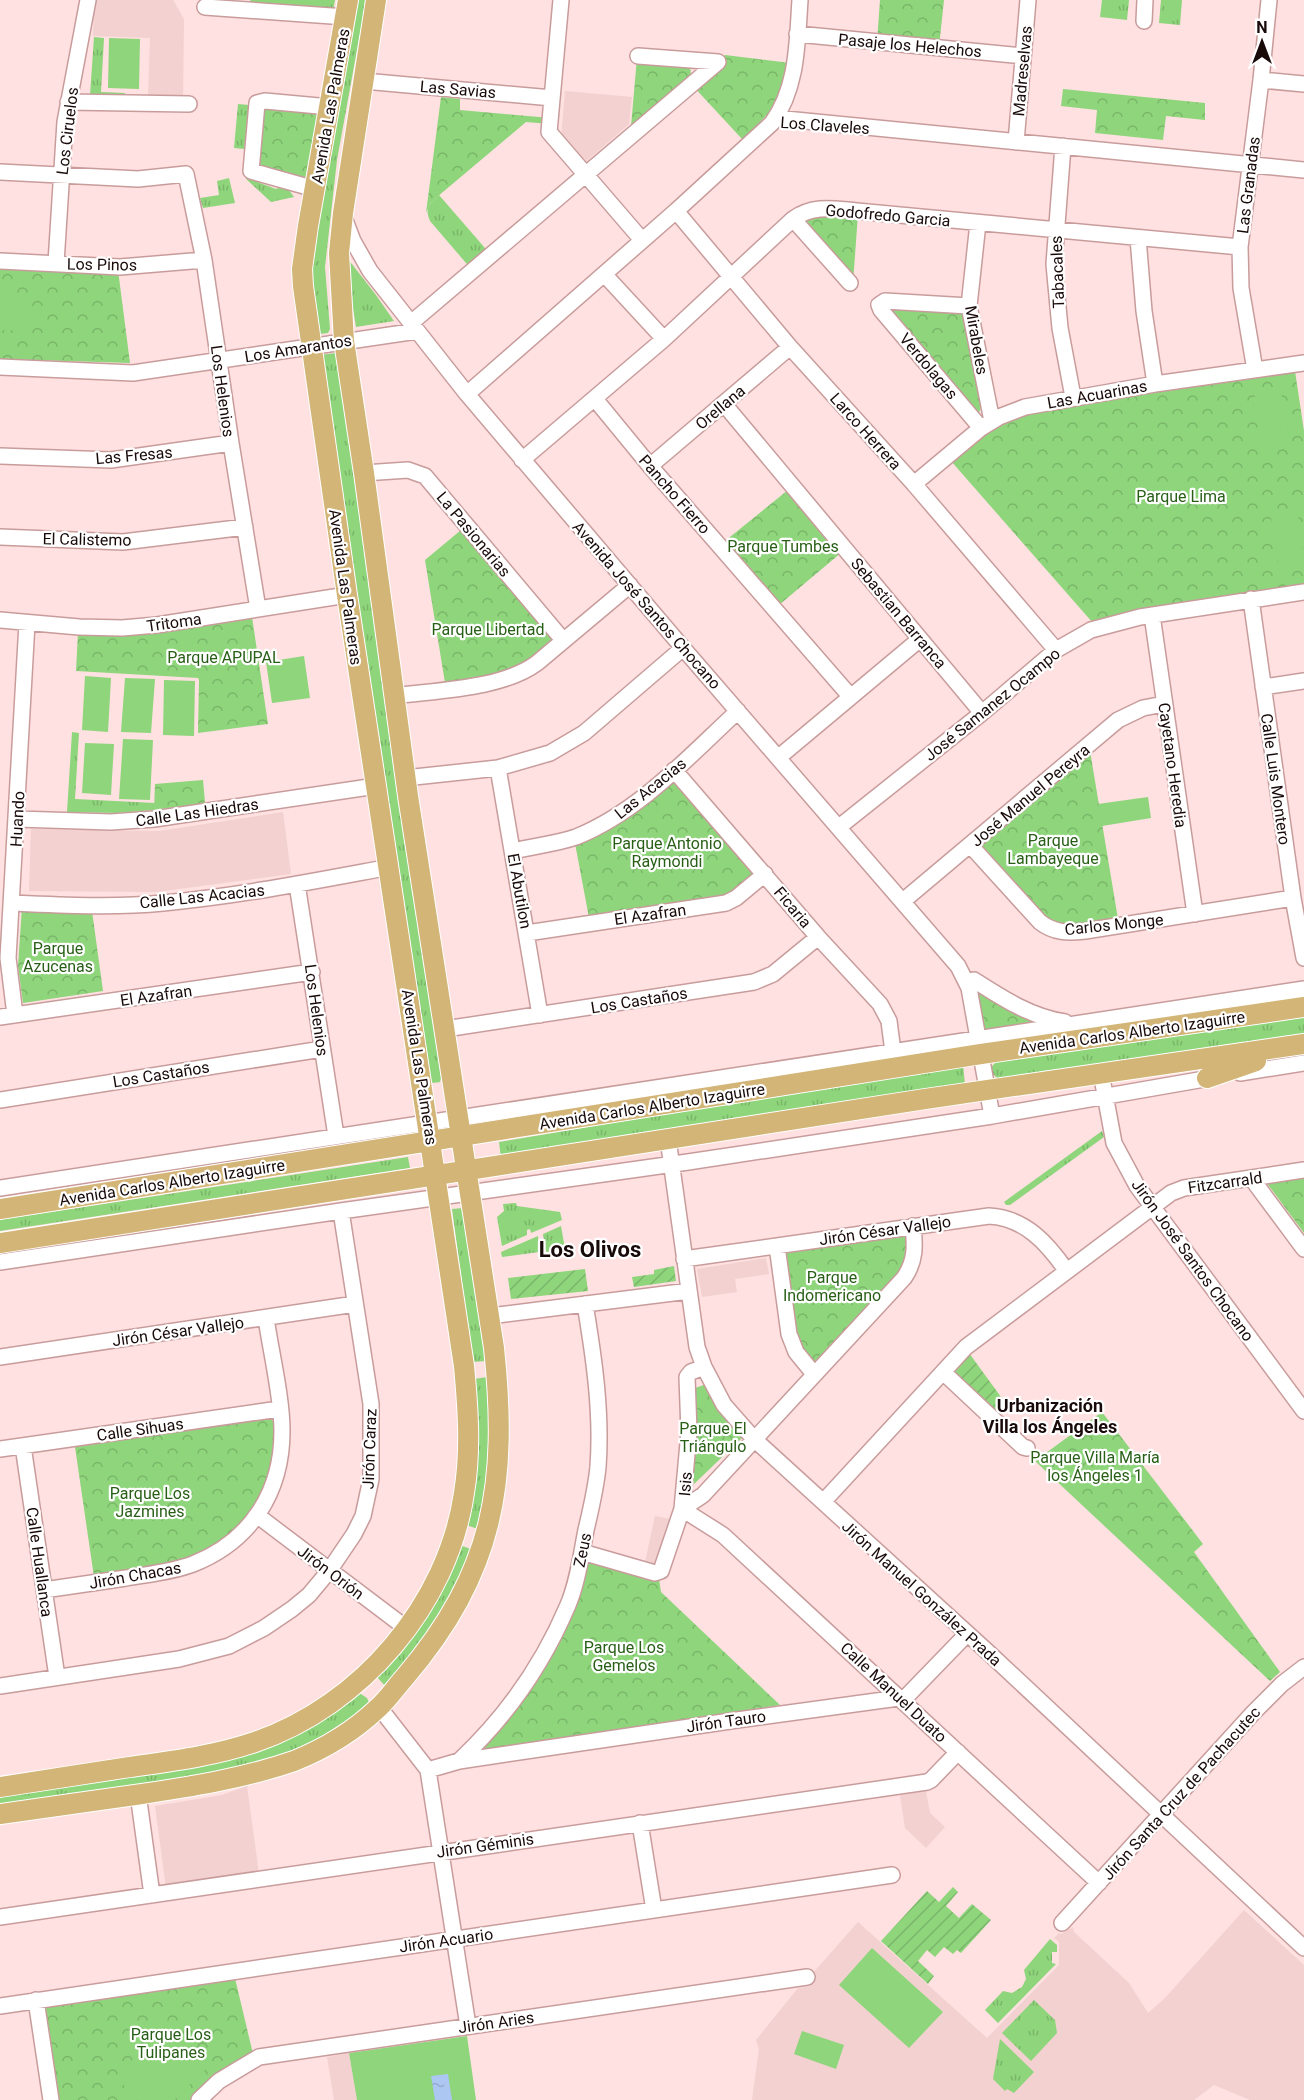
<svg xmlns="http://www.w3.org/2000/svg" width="1304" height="2100" viewBox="0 0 1304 2100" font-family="Roboto,sans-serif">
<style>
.built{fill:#f2d1d0}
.grass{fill:url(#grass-tufts)}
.park{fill:url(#park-crowns)}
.garden{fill:url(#garden-furrows)}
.pitch{fill:#8ed57b}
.water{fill:url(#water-ripples)}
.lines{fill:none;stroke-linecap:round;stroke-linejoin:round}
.minor-casing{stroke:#c99c9c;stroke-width:18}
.major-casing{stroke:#fff;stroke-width:22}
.minor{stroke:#fff;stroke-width:15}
.major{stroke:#d3b577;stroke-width:20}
.labels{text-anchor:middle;stroke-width:4.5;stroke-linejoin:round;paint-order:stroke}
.street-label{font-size:16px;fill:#190a0a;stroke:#fff}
.park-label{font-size:16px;fill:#285f16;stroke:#fff}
.neighbourhood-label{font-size:18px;font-weight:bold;fill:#190a0a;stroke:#fff}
.district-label{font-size:22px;font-weight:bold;fill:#190a0a;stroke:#fff}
</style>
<defs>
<pattern id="grass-tufts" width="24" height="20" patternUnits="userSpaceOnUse" patternTransform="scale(1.5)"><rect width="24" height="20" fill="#8ed57b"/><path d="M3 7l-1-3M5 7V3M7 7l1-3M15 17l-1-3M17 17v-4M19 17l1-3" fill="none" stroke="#7ab669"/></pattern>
<pattern id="park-crowns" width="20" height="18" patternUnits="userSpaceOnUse" patternTransform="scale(1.5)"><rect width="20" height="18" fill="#8ed57b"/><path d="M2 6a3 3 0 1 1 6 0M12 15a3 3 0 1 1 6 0" fill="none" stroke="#7ab669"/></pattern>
<pattern id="garden-furrows" width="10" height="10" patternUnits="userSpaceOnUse" patternTransform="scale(1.5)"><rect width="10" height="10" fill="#8ed57b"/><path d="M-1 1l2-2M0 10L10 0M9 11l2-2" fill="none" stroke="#7ab669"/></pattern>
<pattern id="water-ripples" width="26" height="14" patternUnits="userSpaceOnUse" patternTransform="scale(1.5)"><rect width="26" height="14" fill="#acc7f2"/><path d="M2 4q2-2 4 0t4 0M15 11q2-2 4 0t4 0" fill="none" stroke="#93aace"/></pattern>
</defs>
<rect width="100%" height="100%" fill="#fee1e0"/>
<!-- built -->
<path class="built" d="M 94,0 L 173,0 L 184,19 L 183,99 L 148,98 L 150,38 L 93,36 Z
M 565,91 L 632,97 L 629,124 L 582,165 L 561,139 Z
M 283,812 L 291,874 L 156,892 L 29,891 L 31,829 L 159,831 Z
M 766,1258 L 769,1274 L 735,1279 L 737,1292 L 702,1297 L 697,1269 Z
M 655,1516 L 671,1519 L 661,1565 L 645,1562 Z
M 247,1786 L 259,1874 L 166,1888 L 155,1806 L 222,1795 Z
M 926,1791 L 930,1813 L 945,1827 L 926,1848 L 905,1828 L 900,1795 Z
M 1244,1910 L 1304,1965 L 1304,2100 L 1250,2100 L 1214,2085 L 1194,2100 L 752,2100 L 759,2049 L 756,2040 L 798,1988 L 810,1986 L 814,1976 L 812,1974 L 858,1922 L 987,2038 L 1059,1965 L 1059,1942 L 1054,1938 L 1059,1933 L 1061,1934 L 1073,1927 L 1074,1932 L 1129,1983 L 1148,2013 L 1165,1998 Z
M 349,2053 L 357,2100 L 334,2100 L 327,2057 Z"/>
<!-- grass -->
<path class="grass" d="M 250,0 L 335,0 L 333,12 L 254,7 Z
M 357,0 L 366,0 L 337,160 L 325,267 L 330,329 L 328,333 L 320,334 L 317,330 L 311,268 Z
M 1102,0 L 1129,0 L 1127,20 L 1100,17 Z
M 1161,0 L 1182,0 L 1180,25 L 1159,23 Z
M 94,37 L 104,38 L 101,92 L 125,93 L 124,97 L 90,95 Z
M 238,104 L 249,105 L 244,149 L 234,148 Z
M 249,175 L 256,178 L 260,183 L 276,189 L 278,188 L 289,190 L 294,197 L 271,202 L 246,179 Z
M 229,178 L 235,203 L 203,208 L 200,198 L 219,195 L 217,181 Z
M 439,195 L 491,255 L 472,270 L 430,221 C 424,207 430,204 439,195 Z
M 345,259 L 348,259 L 376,295 L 394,321 L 356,327 Z
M 336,353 L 441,1078 L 440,1082 L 433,1083 L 429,1078 L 320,355 Z
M 72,732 L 79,733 L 75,799 L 155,803 L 154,810 L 117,813 L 67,812 Z
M 1304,1015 L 1304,1035 L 999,1080 L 992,1073 L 992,1066 L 998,1060 Z
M 963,1064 L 965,1085 L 501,1158 L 499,1142 Z
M 1102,1131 L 1104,1137 L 1010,1205 L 1006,1205 L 1004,1202 Z
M 408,1157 L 410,1168 L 0,1231 L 0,1220 Z
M 516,1203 L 517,1206 L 560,1212 L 562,1220 L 531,1233 L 530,1229 L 527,1230 L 527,1235 L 502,1246 L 497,1217 L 504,1211 L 503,1204 Z
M 463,1208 L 486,1361 L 473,1362 L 452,1209 Z
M 561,1226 L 565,1249 L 546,1252 L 543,1234 Z
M 538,1236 L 539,1252 L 502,1257 L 501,1252 Z
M 487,1377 L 490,1459 L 478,1529 L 466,1525 L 474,1379 Z
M 459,1545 L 471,1549 L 453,1594 L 419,1647 L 386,1687 L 377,1677 C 414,1639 435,1591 459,1545 Z
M 358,1692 L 367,1698 L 370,1705 L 307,1746 L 259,1765 L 0,1808 L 0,1794 L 302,1732 L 339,1710 Z
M 1050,1939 L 1057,1945 L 1057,1952 L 1052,1952 L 1052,1963 L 1056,1964 L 998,2023 L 985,2010 L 1003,1991 L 1012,1993 L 1022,1987 L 1026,1979 L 1024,1970 Z
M 1034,2000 L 1055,2020 L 1057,2033 L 1031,2061 L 1002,2033 Z
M 1000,2039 L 1034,2072 L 1014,2093 L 1007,2089 L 1005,2091 L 993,2079 Z"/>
<!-- park -->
<path class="park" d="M 880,0 L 944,0 L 939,47 L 877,42 Z
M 725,55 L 790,63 C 786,100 768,115 742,139 L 692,85 Z
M 637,58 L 690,66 L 691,75 L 631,126 Z
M 1063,89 L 1205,103 L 1205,120 L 1166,116 L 1163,140 L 1095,133 L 1097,110 L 1061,106 Z
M 441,97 L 460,99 L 460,110 L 550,118 L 550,124 L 526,122 L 437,197 L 430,204 L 426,213 Z
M 257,103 L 319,106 L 304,186 L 251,171 Z
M 858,214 L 853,283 L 797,220 L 805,215 Z
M 0,263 L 118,270 L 130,363 L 0,359 Z
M 890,307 L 960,310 L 966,316 L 981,405 L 980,411 L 977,413 L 889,309 Z
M 1295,371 L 1304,431 L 1304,586 L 1093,623 L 951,461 L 986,432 L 1026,412 Z
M 788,490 L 842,552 L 779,605 L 725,541 Z
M 467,525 L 563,640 L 537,663 L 446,689 L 425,560 Z
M 252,617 L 268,724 L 198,733 L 199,680 L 198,678 L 76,671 L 78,632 L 125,636 L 162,632 Z
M 1090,751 L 1118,919 C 1100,921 1080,928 1062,925 C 1041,921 995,863 979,845 Z
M 674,770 L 765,874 L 736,898 L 590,923 L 574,838 Z
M 203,780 L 205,803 L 154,810 L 155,784 Z
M 22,907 L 92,911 L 103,991 L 23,1003 L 18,966 Z
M 975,986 L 1051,1025 L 985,1032 L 982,1028 Z
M 1304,1176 L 1304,1233 L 1266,1182 Z
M 902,1233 L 910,1236 L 905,1266 L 816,1362 C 789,1351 788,1281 785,1254 L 788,1251 Z
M 704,1385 L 720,1413 L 742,1438 L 694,1484 L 692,1482 L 692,1389 Z
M 1102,1412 L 1203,1544 L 1194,1552 L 1280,1672 L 1270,1681 L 1035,1461 Z
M 267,1419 L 272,1420 L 276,1424 C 275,1481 253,1526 201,1552 C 195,1555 188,1560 181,1562 C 154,1570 122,1572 94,1577 L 75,1447 Z
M 589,1560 L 659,1579 L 661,1592 L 780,1705 L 487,1749 L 483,1747 L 482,1745 L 502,1722 L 584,1563 Z
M 234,1974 L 253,2054 L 196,2100 L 54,2100 L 41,2006 Z"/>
<!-- garden -->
<path class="garden" d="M 674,1266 L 676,1281 L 634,1287 L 632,1277 L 654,1274 L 654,1270 Z
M 585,1269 L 588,1291 L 511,1299 L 508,1278 Z
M 969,1353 L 1009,1408 L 998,1416 L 955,1374 L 956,1368 Z
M 953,1887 L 958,1892 L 946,1906 L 959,1918 L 972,1904 L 991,1920 L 961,1953 L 957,1950 L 953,1954 L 944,1947 L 935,1957 L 927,1950 L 918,1961 L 934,1976 L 928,1984 L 881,1941 L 927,1891 L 939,1902 Z"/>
<!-- pitch -->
<path class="pitch" d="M 109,38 L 140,39 L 139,89 L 108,88 Z
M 0,296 L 31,297 L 30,331 L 0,330 Z
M 1281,392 L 1290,438 L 1261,444 L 1252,397 Z
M 1298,514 L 1304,560 L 1278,564 L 1271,518 Z
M 304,656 L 310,698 L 272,703 L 266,662 Z
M 85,676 L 111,678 L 108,732 L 82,730 Z
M 125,678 L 155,679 L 151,733 L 121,732 Z
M 164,680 L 195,681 L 194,736 L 163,735 Z
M 123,739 L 153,740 L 150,800 L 119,799 Z
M 85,743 L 114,744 L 111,795 L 82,793 Z
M 1148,797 L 1151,818 L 1102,826 L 1098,804 Z
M 872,1948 L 943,2012 L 909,2048 L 839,1985 Z
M 177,2031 L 210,2065 L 174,2100 L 138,2100 L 116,2077 L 145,2046 Z
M 802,2031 L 844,2045 L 836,2069 L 794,2054 Z
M 467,2036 L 476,2100 L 357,2100 L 349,2053 Z"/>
<!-- water -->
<path class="water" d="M 448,2074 L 452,2100 L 435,2100 L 431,2076 Z"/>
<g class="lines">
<defs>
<path id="minor" d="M 561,0 L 549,132 L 642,240
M 205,7 L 346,17
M 1144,21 L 1145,0
M 797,34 L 1023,56
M 638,56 L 718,62
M 1261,80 L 1304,84
M 364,81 L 552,98
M 68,102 L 189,104
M 775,118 L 1304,170
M 1016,142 L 1028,0
M 1063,146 L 1054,264 L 1060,328 L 1073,397
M 0,172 L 138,179 L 186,174 L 204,260 L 231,443 L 258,609
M 315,189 L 251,171 L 257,103 L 265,101 L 330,107
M 676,211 L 790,347 L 914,484 L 1056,650
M 343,215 L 353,241 L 370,271 L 467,394 L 683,648 L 958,966 L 969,988 L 992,1116
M 793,219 L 850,283
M 978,223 L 969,306 L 992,421
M 1138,238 L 1144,311 L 1155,384
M 0,261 L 120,267 L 204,260
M 56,263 L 65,122 L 88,0
M 604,274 L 664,339
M 969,306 L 885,301 L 879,305 L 881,310 L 981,428
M 411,323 L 718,62
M 0,367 L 133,373 L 417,331
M 1255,370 L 1241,288 L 1240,247 L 1261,80 L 1269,0
M 467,394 L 676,211 L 772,123 C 798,87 797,42 800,0
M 595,399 L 650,466 L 850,696
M 724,404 L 982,713
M 0,456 L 111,460 L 231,443
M 522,460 L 664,339 L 793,219 C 814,204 834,209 857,211 L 1240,247
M 650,466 L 790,347
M 364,473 L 408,470 L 425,476 L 563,640
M 914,484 L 981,428 L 999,417 L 1025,407 L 1155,384 L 1304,363
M 0,537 L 123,542 L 245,527
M 1251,599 L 1293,898 L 1304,958
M 1152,615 L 1195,914
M 0,620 L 79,627 L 122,628 L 157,625 L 347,595
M 1263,687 L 1304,681
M 394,696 C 438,690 502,689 537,663 L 630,585
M 779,757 L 920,639
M 498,768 L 540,1015
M 674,770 L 818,937 L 880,1004 L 889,1021 L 893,1052
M 405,778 L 498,768 L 550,753 L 584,733 L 683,648
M 17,819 L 111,822 L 154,819 L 376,786
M 839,827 L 982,713 L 1056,650 L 1091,630 L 1140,617 L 1304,592
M 970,845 L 1040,922 C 1054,933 1068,933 1085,931 L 1293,898
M 513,851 C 533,846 556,844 576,837 C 640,811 688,757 738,711
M 297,884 L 336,1136
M 903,901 L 1118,720 L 1143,708 L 1164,704
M 12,903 C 62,905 113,908 163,903 C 239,896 314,881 390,867
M 527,933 L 726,903 L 736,898 L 765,874
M 968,985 L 970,981 L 974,980 C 1002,998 1031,1017 1065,1022
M 15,1015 L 8,958 L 27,623
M 0,1017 L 312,972
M 445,1029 L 754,982 L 773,974 L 818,937
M 1101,1073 L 1114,1143 L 1137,1186 L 1304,1411
M 1240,1073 L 1304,1063
M 0,1100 L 322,1049
M 668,1139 L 697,1347 L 704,1367 L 724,1405 L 754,1439 L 990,1654 L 1304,1948
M 1252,1179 L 1304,1249
M 0,1188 L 1304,989
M 913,1226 C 915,1245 916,1261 904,1278 L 703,1495 L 682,1509 L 723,1535 L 1099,1883
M 777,1246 L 789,1334 L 796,1352 L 814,1374
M 684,1259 L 989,1216 C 1025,1218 1047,1243 1066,1270
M 0,1262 L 341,1211 L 688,1162 L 992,1116 L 1216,1077
M 490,1316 L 689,1291
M 0,1357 L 355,1304
M 944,1373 L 1023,1447 L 1027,1448
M 23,1446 L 57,1677
M 0,1449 L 279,1409
M 823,1502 L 966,1347 L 1171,1193 L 1184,1188 L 1304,1170
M 258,1516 L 406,1628
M 582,1552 L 655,1573 L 661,1571 L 682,1509 L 689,1432 L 687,1377 L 691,1372 L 704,1367
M 44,1590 C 72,1586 99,1582 126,1578 C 149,1574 172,1572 193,1564 C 251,1541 282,1492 282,1431 C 282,1397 271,1353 266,1318
M 0,1686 L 179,1659 L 229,1646 L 264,1628 L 292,1609 L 309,1595 L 329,1571 L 354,1534 L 363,1516 L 371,1479 L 371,1404 L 341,1211
M 379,1707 L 428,1770 L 468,2026
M 459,1761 C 506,1717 543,1664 568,1605 C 578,1581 581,1555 586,1530 C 591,1509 596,1488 598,1467 C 602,1412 594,1358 585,1304
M 428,1770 L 459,1761 L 737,1720 L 906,1697 L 967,1634
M 138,1794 L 152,1895
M 640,1823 L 654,1910
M 0,1917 L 927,1782 L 931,1780 L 958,1752
M 1062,1923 L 1253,1713 L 1282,1684 L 1304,1667
M 36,2000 L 51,2100
M 0,2006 L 892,1875
M 199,2100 L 219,2081 L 259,2057 L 807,1977"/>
<path id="major" d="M 1207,1078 L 1256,1061
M 0,1209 L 981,1054 L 1304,1007
M 0,1243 L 925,1099 L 1304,1044
M 0,1787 C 43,1780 87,1774 130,1767 C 172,1761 214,1756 255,1742 C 361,1706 448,1604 464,1493 C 471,1451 468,1409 464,1366 L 347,595 L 303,286 L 302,269 L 308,226 L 348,0
M 0,1814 C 45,1808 90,1801 135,1795 C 189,1787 242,1779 294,1761 C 324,1749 355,1730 378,1708 C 388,1699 396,1687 405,1677 C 495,1571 508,1482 494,1348 L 408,796 L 364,473 L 344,341 L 339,253 L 343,213 L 376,0"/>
</defs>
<!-- minor casing -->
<use href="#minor" class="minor-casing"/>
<!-- major casing -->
<use href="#major" class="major-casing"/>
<!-- minor -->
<use href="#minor" class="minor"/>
<!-- major -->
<use href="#major" class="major"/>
</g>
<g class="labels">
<!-- street labels -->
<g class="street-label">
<text transform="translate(910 45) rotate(5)" y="6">Pasaje los Helechos</text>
<text transform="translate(1022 71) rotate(-85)" y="6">Madreselvas</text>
<text transform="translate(458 89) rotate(5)" y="6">Las Savias</text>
<text transform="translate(330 106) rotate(-80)" y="6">Avenida Las Palmeras</text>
<text transform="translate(825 125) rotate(4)" y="6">Los Claveles</text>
<text transform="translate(67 131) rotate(-83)" y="6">Los Ciruelos</text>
<text transform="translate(1248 185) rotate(-83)" y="6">Las Granadas</text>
<text transform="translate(888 215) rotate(5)" y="6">Godofredo Garcia</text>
<text transform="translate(102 264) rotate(1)" y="6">Los Pinos</text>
<text transform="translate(1057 272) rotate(-92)" y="6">Tabacales</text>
<text transform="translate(977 340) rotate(80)" y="6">Mirabeles</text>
<text transform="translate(298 348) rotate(-9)" y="6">Los Amarantos</text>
<text transform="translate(929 366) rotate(50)" y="6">Verdolagas</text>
<text transform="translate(223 391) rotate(82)" y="6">Los Helenios</text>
<text transform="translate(1097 394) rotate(-10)" y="6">Las Acuarinas</text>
<text transform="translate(720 407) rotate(-40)" y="6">Orellana</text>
<text transform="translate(866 431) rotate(48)" y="6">Larco Herrera</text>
<text transform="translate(134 455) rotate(-5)" y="6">Las Fresas</text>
<text transform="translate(675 494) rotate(49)" y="6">Pancho Fierro</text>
<text transform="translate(474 534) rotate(50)" y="6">La Pasionarias</text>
<text transform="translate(87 539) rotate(1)" y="6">El Calistemo</text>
<text transform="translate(346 587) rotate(82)" y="6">Avenida Las Palmeras</text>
<text transform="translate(647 605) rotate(49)" y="6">Avenida José Santos Chocano</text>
<text transform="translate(899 613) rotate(50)" y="6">Sebastian Barranca</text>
<text transform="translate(174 622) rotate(-8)" y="6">Tritoma</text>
<text transform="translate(992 704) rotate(-39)" y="6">José Samanez Ocampo</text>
<text transform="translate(1173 765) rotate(82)" y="6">Cayetano Heredia</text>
<text transform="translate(1276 779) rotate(82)" y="6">Calle Luis Montero</text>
<text transform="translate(650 788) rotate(-39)" y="6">Las Acacias</text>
<text transform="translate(1030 795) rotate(-40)" y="6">José Manuel Pereyra</text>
<text transform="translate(197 812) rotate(-8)" y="6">Calle Las Hiedras</text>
<text transform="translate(17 819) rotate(-87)" y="6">Huando</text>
<text transform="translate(520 891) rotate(80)" y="6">El Abutilon</text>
<text transform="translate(202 896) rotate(-6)" y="6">Calle Las Acacias</text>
<text transform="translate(793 907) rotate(50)" y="6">Ficaria</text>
<text transform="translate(650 914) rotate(-8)" y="6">El Azafran</text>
<text transform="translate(1114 924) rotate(-6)" y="6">Carlos Monge</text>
<text transform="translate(156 995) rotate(-8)" y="6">El Azafran</text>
<text transform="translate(639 1000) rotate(-9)" y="6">Los Castaños</text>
<text transform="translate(317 1010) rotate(82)" y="6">Los Helenios</text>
<text transform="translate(1132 1032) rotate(-8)" y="6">Avenida Carlos Alberto Izaguirre</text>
<text transform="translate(420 1067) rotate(81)" y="6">Avenida Las Palmeras</text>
<text transform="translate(161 1074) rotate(-9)" y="6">Los Castaños</text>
<text transform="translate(652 1106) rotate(-9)" y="6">Avenida Carlos Alberto Izaguirre</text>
<text transform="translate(172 1182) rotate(-9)" y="6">Avenida Carlos Alberto Izaguirre</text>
<text transform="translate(1225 1182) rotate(-8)" y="6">Fitzcarrald</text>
<text transform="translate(885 1230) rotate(-8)" y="6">Jirón César Vallejo</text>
<text transform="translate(1193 1260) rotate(54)" y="6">Jirón José Santos Chocano</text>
<text transform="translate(178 1331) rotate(-8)" y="6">Jirón César Vallejo</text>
<text transform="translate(140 1429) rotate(-8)" y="6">Calle Sihuas</text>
<text transform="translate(369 1449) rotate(-88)" y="6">Jirón Caraz</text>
<text transform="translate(685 1484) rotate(-85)" y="6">Isis</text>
<text transform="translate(582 1550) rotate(-78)" y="6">Zeus</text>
<text transform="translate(40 1562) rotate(82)" y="6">Calle Huallanca</text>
<text transform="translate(331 1572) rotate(37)" y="6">Jirón Orión</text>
<text transform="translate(135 1575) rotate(-10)" y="6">Jirón Chacas</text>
<text transform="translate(922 1593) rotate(42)" y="6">Jirón Manuel González Prada</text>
<text transform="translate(894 1692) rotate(43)" y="6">Calle Manuel Duato</text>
<text transform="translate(726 1721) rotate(-8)" y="6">Jirón Tauro</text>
<text transform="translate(1181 1793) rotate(-48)" y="6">Jirón Santa Cruz de Pachacutec</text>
<text transform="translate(485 1845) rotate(-8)" y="6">Jirón Géminis</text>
<text transform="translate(446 1940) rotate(-8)" y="6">Jirón Acuario</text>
<text transform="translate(496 2022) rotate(-8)" y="6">Jirón Aries</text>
</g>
<!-- park labels -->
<g class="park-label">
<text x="1181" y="502">Parque Lima</text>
<text x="783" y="552">Parque Tumbes</text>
<text x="488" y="635">Parque Libertad</text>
<text x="224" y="663">Parque APUPAL</text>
<text x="1053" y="846">Parque<tspan x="1053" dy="18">Lambayeque</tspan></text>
<text x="667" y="849">Parque Antonio<tspan x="667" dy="18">Raymondi</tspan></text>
<text x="58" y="954">Parque<tspan x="58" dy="18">Azucenas</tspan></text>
<text x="832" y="1283">Parque<tspan x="832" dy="18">Indomericano</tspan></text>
<text x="713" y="1434">Parque El<tspan x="713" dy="18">Triángulo</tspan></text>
<text x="1095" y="1463">Parque Villa María<tspan x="1095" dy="18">los Ángeles 1</tspan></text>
<text x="150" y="1499">Parque Los<tspan x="150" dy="18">Jazmines</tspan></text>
<text x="624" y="1653">Parque Los<tspan x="624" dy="18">Gemelos</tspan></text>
<text x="171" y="2040">Parque Los<tspan x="171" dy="18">Tulipanes</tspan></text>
</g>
<!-- neighbourhood labels -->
<g class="neighbourhood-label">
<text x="1050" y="1412">Urbanización<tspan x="1050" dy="21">Villa los Ángeles</tspan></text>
</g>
<!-- district labels -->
<g class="district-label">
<text x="590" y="1257">Los Olivos</text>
</g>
</g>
<!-- north arrow -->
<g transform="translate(1262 42)" stroke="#ffffff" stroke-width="4.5" paint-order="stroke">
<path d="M0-4.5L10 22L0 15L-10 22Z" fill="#190a0a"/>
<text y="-9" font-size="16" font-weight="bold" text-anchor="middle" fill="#190a0a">N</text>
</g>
</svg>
